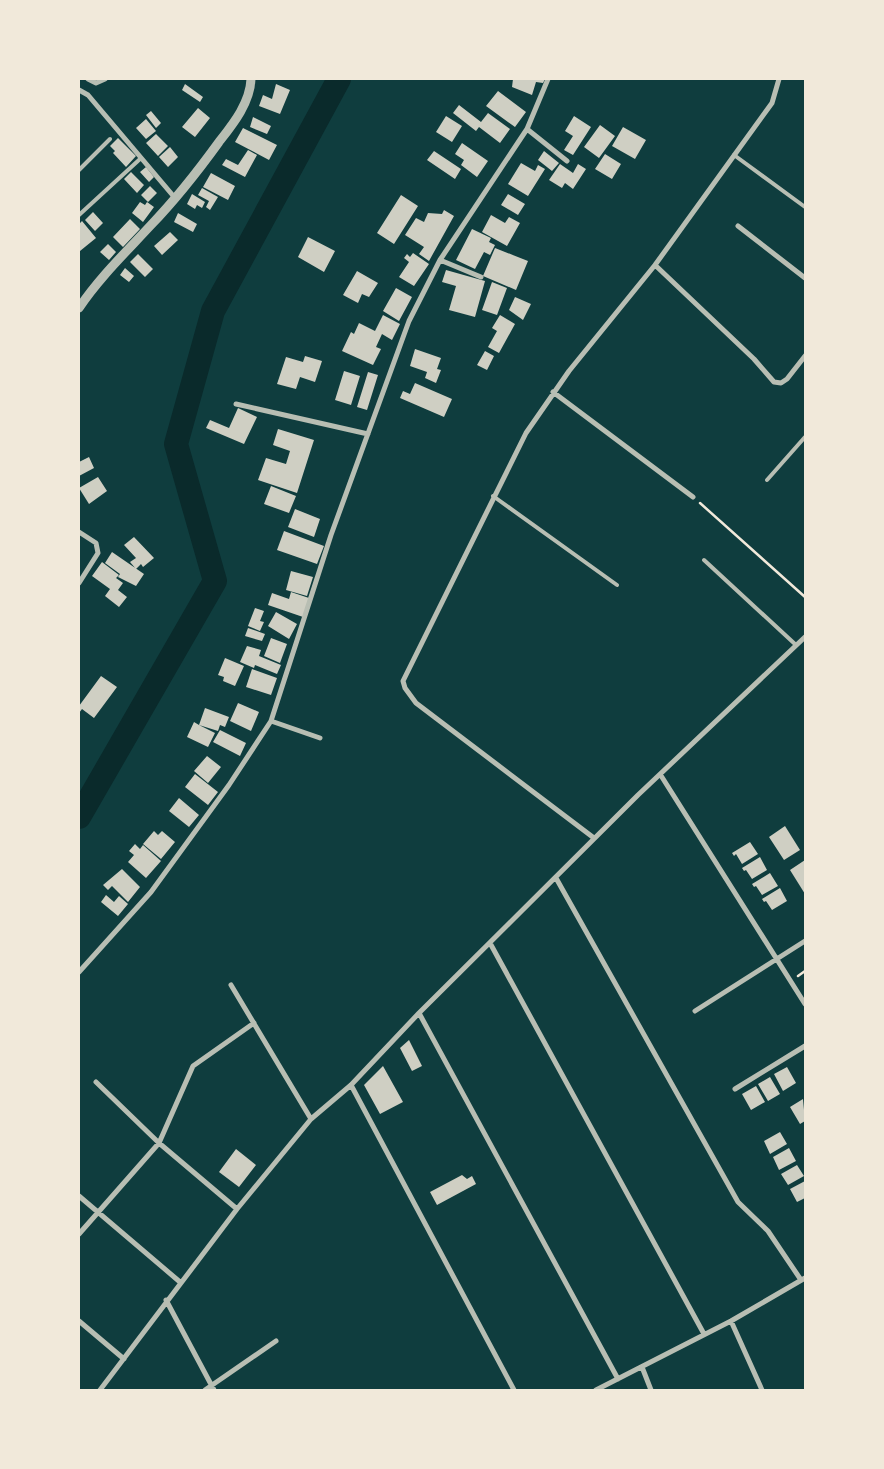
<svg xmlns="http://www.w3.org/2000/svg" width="884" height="1469" viewBox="0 0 884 1469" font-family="Inter,sans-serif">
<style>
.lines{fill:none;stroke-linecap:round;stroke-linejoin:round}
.river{stroke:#0a2a2b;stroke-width:24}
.building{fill:#cfcfc3}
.path{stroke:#f1e9da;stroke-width:2.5}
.service{stroke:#b8beb3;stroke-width:4}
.minor{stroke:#b8beb3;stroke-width:5}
.tertiary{stroke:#b8beb3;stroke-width:9}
</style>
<rect width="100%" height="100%" fill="#0f3d3e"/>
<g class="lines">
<!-- river -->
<path class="river" d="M 79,817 L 215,581 L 176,444 L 213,311 L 339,79"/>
</g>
<!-- building -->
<path class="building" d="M 513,79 L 545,79 L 543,83 L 536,82 L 532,95 L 512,87 Z
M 185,84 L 203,97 L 200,102 L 182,90 Z
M 276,84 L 290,90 L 280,114 L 259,106 L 263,95 L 272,99 Z
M 498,91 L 526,112 L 515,127 L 486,106 Z
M 459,105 L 481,122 L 488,113 L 510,129 L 500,143 L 479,127 L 476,131 L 453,113 Z
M 198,108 L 210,118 L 195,137 L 182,127 Z
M 151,111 L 161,123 L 156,128 L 146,115 Z
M 446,116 L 462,126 L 452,142 L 436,132 Z
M 574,116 L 591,127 L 573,155 L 564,150 L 573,136 L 565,131 Z
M 253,117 L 271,126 L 267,134 L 250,127 Z
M 146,119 L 156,131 L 146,139 L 136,128 Z
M 600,125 L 615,136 L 599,158 L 584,147 Z
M 623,127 L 646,140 L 635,159 L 612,146 Z
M 243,128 L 277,145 L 269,160 L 235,142 Z
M 156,134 L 168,146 L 158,156 L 146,143 Z
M 118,138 L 136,156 L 126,167 L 113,153 L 115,151 L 110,146 Z
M 462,143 L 488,161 L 477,177 L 461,165 L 464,160 L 455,154 Z
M 170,147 L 178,157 L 168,167 L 159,157 Z
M 248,150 L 257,155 L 245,177 L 222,165 L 226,159 L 238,165 Z
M 434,151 L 461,169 L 455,179 L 427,160 Z
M 544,151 L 559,163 L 552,171 L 538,160 Z
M 605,154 L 621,164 L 612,179 L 595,169 Z
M 521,163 L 535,171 L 538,165 L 545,169 L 528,196 L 508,184 Z
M 560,164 L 573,173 L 578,164 L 586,169 L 573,189 L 565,183 L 562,188 L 549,180 Z
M 146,167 L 154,177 L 149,182 L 140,172 Z
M 131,172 L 144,185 L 137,193 L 124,179 Z
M 211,173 L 235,186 L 228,200 L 203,187 Z
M 150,186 L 157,193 L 148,202 L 141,195 Z
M 202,188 L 218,197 L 210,210 L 206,207 L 209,201 L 198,195 Z
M 192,194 L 205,202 L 202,208 L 197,205 L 195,209 L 187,204 Z
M 508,194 L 525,204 L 518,215 L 501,205 Z
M 401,195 L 418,206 L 394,244 L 377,233 Z
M 140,202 L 145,205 L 147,202 L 154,207 L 143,222 L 132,213 Z
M 444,210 L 454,216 L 429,261 L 419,254 L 424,247 L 405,235 L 416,218 L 424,222 L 428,213 L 442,214 Z
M 93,212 L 103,223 L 95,231 L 85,220 Z
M 178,213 L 197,224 L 193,232 L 174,222 Z
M 491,215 L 505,223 L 509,217 L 520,223 L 507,246 L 482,232 Z
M 130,219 L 140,229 L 123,247 L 113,237 Z
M 82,221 L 96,238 L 80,251 L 79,224 Z
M 472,229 L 491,238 L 489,242 L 495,245 L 490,255 L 484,252 L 475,269 L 456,260 Z
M 170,232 L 178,240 L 162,255 L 154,246 Z
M 308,237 L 335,251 L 324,272 L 298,257 Z
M 108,244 L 116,252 L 109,260 L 100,252 Z
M 495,248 L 528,261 L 516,290 L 483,276 Z
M 413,253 L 429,264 L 414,286 L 399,277 L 409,262 L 404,258 L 407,254 L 410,257 Z
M 138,254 L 153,269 L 145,277 L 130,262 Z
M 125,268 L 134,276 L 129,282 L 120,275 Z
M 446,270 L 485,281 L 475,317 L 449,310 L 456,286 L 442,282 Z
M 357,271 L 378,283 L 369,297 L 362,294 L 358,303 L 343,295 Z
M 492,282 L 507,288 L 497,315 L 482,310 Z
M 396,288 L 412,297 L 399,321 L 383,311 Z
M 515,297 L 531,304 L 523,320 L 509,310 Z
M 383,315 L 400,324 L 392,340 L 382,334 L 376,347 L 381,349 L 373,365 L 342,351 L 351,332 L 354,334 L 359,323 L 375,331 Z
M 500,315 L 515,324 L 499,353 L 488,347 L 497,331 L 492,328 Z
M 415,349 L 441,358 L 437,369 L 441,370 L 436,383 L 425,378 L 427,372 L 410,366 Z
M 485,351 L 494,356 L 487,370 L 477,365 Z
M 305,356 L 322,361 L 315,382 L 300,377 L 296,389 L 277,384 L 286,357 L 303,362 Z
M 344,371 L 360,376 L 351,405 L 335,400 Z
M 368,372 L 378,375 L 367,410 L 357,407 Z
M 415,383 L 452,399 L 444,417 L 400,398 L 403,391 L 410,394 Z
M 238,408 L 257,417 L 244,444 L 206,428 L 210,420 L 229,428 Z
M 278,429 L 314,440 L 297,493 L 258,480 L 266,458 L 286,464 L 290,451 L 273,445 Z
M 89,457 L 94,468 L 79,476 L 79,462 Z
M 98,477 L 107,491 L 89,504 L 79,488 Z
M 271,486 L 296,496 L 289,513 L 264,504 Z
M 295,509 L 320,519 L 314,537 L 288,527 Z
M 284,531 L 324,546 L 317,564 L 277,550 Z
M 134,537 L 154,558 L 143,567 L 141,564 L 136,569 L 130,562 L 136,558 L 124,545 Z
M 112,552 L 144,574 L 136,586 L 118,577 L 120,574 L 105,563 Z
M 102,562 L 119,575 L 116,578 L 123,583 L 118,590 L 127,597 L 119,607 L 105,596 L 110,589 L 92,576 Z
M 291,571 L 313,577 L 307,596 L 286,590 Z
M 291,592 L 309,598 L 303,617 L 268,605 L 272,593 L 289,599 Z
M 255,608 L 264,611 L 260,621 L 264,622 L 260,631 L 248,626 Z
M 276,612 L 297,624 L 289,639 L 268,626 Z
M 248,628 L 265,634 L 262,641 L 245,636 Z
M 271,638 L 287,644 L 280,663 L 264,656 Z
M 247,646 L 261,650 L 259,656 L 281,665 L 277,674 L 255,665 L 254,668 L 240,662 Z
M 225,658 L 244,666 L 235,686 L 223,681 L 224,677 L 218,675 Z
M 252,669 L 277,678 L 271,695 L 246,687 Z
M 101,676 L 117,687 L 94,718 L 82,709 L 79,713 L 79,706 Z
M 238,703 L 259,712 L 251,731 L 230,721 Z
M 205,708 L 229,717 L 225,727 L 220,725 L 218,731 L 199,725 L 215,733 L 208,747 L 187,737 L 194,722 L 199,725 Z
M 220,730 L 246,743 L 240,756 L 213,742 Z
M 207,756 L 221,767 L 208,783 L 194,771 Z
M 195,774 L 218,792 L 208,805 L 185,787 Z
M 179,798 L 199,815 L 189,827 L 169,811 Z
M 785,826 L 800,850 L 784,860 L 769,837 Z
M 154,831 L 158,835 L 162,831 L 175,842 L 161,859 L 143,844 Z
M 750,842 L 758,854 L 742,864 L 736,854 L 734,856 L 732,853 Z
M 135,844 L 140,849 L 143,845 L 161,861 L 146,878 L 128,862 L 134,855 L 129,851 Z
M 760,857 L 767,870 L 752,879 L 746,870 L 744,871 L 742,868 Z
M 805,860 L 805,894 L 790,870 Z
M 122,869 L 140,887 L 128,902 L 112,886 L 108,890 L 103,885 Z
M 770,873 L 778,886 L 762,895 L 756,886 L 754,887 L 752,884 Z
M 780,888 L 787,901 L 772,910 L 766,901 L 764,902 L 762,899 Z
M 106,895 L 114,902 L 119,896 L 128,904 L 118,916 L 101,902 Z
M 409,1040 L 422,1066 L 412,1071 L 400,1048 Z
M 383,1066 L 403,1102 L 380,1114 L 364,1085 Z
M 787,1067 L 796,1083 L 783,1091 L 774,1074 Z
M 770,1077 L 780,1094 L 768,1101 L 758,1084 Z
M 756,1086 L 765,1102 L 751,1110 L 742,1094 Z
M 803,1099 L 805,1121 L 800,1124 L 790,1107 Z
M 780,1132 L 787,1144 L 770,1154 L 764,1141 Z
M 789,1148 L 796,1161 L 779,1170 L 773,1157 Z
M 236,1149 L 256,1165 L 239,1187 L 219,1172 Z
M 797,1165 L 804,1176 L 788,1185 L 781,1174 Z
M 462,1175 L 467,1179 L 472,1176 L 476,1184 L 437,1205 L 430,1192 Z
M 805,1181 L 805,1198 L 797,1202 L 790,1189 Z"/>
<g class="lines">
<!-- path -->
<path class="path" d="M 700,503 L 805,597
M 798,976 L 805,971"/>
<!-- service -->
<path class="service" d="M 734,155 L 805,207
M 79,170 L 110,139
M 79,215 L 140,159
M 767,480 L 805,437
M 493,496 L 617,585
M 704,560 L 796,645"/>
<!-- minor -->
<path class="minor" d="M 88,79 L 96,83 L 105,79
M 79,90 L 88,95 L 175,198
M 527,129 L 567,161
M 738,226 L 805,278
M 440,260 L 481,277
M 655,265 L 754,359 L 774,382 L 781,383 L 787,379 L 805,356
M 553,392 L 693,497
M 236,404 L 368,434
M 79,532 L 96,543 L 98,553 L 79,583
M 271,721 L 320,738
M 660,774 L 805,1004
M 594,838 L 416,703 L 405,688 L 403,681 L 526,433 L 569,371 L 655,265 L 772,103 L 779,79
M 556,878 L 738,1202 L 768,1231 L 801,1280
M 490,943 L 704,1334
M 79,972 L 151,892 L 229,785 L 271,721 L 331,535 L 409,321 L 440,260 L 527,129 L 548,79
M 231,985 L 311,1119
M 695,1011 L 805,941
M 419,1013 L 618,1379
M 96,1082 L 159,1143 L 237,1209
M 351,1085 L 514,1390
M 735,1089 L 805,1046
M 79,1196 L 180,1282
M 79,1234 L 159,1143 L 193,1066 L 254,1023
M 166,1300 L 214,1390
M 79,1321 L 124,1359
M 731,1321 L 762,1390
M 642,1367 L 651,1390
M 100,1390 L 237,1209 L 311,1119 L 351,1085 L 419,1013 L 638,795 L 805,637
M 205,1390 L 276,1341
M 596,1390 L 731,1321 L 805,1278"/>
<!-- tertiary -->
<path class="tertiary" d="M 79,308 C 99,278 126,252 151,225 C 176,199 198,171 219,142 C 233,124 250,103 251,79"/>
</g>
<!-- border -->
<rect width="884" height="1469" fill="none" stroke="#f1e9da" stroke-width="160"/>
</svg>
